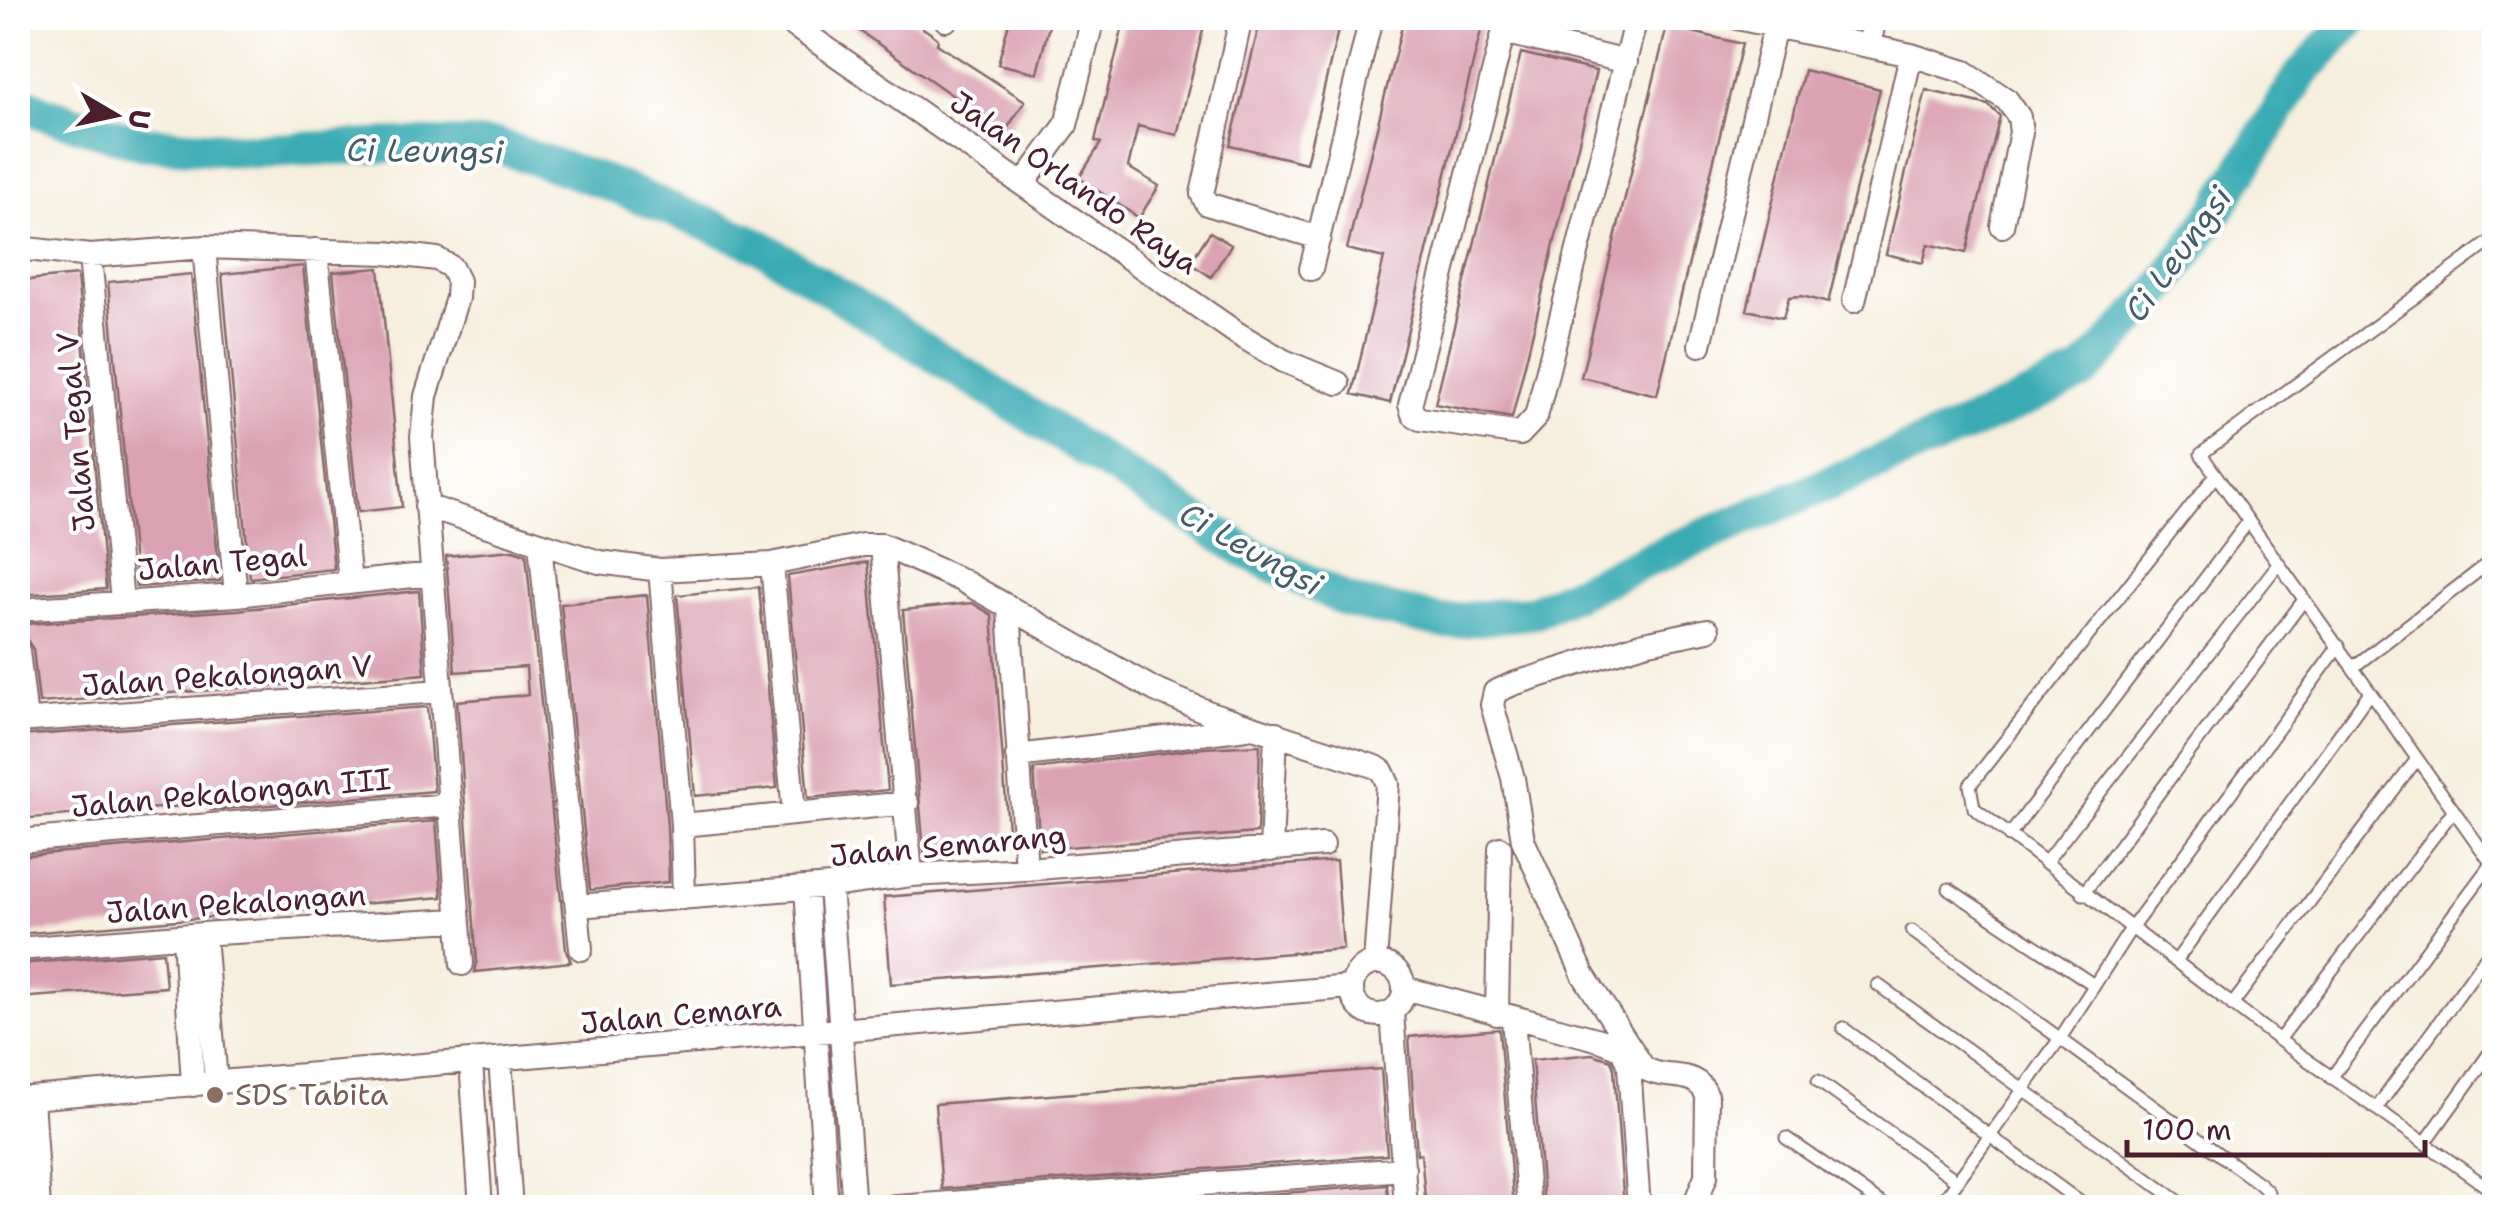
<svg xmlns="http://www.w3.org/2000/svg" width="2512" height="1225" viewBox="0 0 2512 1225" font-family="'Shantell Sans',sans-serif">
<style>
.green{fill:#c4d476;stroke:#877a50;stroke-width:2.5}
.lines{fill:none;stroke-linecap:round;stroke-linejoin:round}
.river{stroke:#3aabb3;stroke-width:35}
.building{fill:#daa2b3}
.lane-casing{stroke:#86686a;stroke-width:15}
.street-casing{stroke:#86686a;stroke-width:26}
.lane{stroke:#fff;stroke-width:11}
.street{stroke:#fff;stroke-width:22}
.education-dot{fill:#8d6e63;stroke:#fff;stroke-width:4}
.labels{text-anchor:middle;stroke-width:8;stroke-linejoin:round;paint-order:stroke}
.street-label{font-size:30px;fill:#4a1f2b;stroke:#fff}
.education-label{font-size:30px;fill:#785e54;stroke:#fff;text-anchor:start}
.water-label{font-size:32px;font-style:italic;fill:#435e68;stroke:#fff}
</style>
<rect width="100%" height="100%" fill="#fff"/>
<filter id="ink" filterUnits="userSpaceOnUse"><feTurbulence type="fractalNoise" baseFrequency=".01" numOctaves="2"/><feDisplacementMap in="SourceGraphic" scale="20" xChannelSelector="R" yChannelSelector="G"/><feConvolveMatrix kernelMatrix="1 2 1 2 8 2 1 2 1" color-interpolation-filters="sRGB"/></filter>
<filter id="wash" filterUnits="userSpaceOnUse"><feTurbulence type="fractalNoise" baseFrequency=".0048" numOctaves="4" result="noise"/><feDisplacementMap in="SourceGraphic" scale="40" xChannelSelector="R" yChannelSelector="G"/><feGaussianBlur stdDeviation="2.25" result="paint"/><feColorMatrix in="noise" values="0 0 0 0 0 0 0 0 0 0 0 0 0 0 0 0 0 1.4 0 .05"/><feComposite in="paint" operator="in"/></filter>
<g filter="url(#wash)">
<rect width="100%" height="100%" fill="#f6efde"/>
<!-- green -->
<path class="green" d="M 1517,18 L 1614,18 L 1604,32 L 1594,37 Z"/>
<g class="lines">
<!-- river -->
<path class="river" d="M 18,100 L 44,113 L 141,143 L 256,151 L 402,145 L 498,146 L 604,182 L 759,245 L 1247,552 L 1350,602 L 1444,622 L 1533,612 L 1652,558 L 1989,416 L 2083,373 L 2159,292 L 2221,204 L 2300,76 L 2353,18"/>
</g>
<g id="blocks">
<!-- building -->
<path class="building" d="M 841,18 L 907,18 L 932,34 L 938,39 L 937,44 L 1025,101 L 1005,132 Z
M 1010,18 L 1051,18 L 1037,73 L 998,64 Z
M 1125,18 L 1206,18 L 1177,135 L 1138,126 L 1128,167 L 1159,186 L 1139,218 L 1079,178 L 1101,143 L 1095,141 Z
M 1261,18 L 1341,18 L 1306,163 L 1230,145 Z
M 1404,18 L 1484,18 L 1390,403 L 1352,394 L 1384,258 L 1347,249 Z
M 1667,26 L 1742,44 L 1657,395 L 1581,377 Z
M 1521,53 L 1596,71 L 1512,418 L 1435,404 Z
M 1804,70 L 1880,89 L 1828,303 L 1802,296 L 1789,297 L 1783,318 L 1747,310 Z
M 1926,90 L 1988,105 L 2000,116 L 1966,253 L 1928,244 L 1923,263 L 1886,254 Z
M 1210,232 L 1231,245 L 1211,277 L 1190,263 Z
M 303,266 L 334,569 L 250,578 L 222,274 Z
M 379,268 L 402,507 L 358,512 L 333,272 Z
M 191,274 L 220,581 L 136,587 L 108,282 Z
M 77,275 L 106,589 L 19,595 L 18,281 Z
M 513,550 L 526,554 L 566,950 L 571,962 L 475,972 L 477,963 L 457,701 L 528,695 L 526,667 L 455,672 L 446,556 Z
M 868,562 L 888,790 L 808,798 L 788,576 Z
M 759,587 L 777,788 L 695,796 L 677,595 Z
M 419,591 L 425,674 L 39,703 L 33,649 L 27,640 L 26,624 L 237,610 Z
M 647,595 L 667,826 L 669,882 L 590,890 L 561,604 Z
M 972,603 L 992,615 L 1009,843 L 924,852 L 903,610 Z
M 427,707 L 434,791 L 211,810 L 210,804 L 18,819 L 18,736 Z
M 1260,745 L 1257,833 L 1040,849 L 1034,769 L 1204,748 Z
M 436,821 L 442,897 L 18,934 L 18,856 Z
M 1336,861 L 1343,949 L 891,984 L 884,897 Z
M 163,952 L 166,987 L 18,998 L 18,964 Z
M 1499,1029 L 1514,1208 L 1426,1208 L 1421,1154 L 1417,1154 L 1409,1037 Z
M 1592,1054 L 1611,1060 L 1614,1069 L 1624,1208 L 1544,1208 L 1532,1060 Z
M 1381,1069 L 1387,1155 L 942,1189 L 935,1104 Z
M 1387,1185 L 1389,1208 L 1091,1208 Z"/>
</g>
</g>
<g filter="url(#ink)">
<use href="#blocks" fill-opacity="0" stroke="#86686a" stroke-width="2.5"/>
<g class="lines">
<defs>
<path id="lane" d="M 2494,239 L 2201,454 L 2494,867
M 2215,476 L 1970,785 L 1974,808 L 2279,1040 L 2494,1192
M 2352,668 L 2494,559
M 2009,836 L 2248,522
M 2045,863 L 2279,563
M 1949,889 L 2094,985
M 2083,894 L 2303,601
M 1912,931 L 2260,1184 L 2268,1192 L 2266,1208
M 2176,961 L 2370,692
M 1878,985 L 2188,1208
M 2232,1005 L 2417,759
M 1843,1028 L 2088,1208
M 2279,1040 L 2453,811
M 2331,1078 L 2494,860
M 1818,1081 L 1956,1180
M 2376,1109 L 2494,946
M 1786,1138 L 1888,1208
M 2425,1143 L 2494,1047
M 1938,1208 L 2061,1037 L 2130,930 L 2339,646"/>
<path id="street" d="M 783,18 L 1238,334 L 1284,361 L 1338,383
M 1241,18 L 1202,194 L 1207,204 L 1319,238
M 1507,18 L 1410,405 L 1413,414 L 1420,419 L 1520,434 L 1536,417 L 1636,18
M 1737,18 L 1911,55 L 1965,72 L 2007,100 L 2019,117 L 2021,132 L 2002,226
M 946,20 L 947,18
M 1504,32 L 1626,62
M 1869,45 L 1875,18
M 1023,184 L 1066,125 L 1093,18
M 204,247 L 236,595
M 18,248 L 90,256 L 204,247 L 386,253 L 437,259 L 451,267 L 458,281 L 457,298 L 426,396 L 422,437 L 462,964
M 316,250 L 350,582
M 90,256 L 122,602
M 1311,269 L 1371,18
M 1854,301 L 1911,55
M 1700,345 L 1777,18
M 426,506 L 599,562 L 660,570 L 772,564 L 863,545 L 882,545 L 961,580 L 1155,690 L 1210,713 L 1376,767 L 1382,771 L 1388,784 L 1375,963
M 540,544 L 581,949
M 882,545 L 911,875
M 772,564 L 794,814
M 660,570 L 682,825 L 684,898
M 1009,609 L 1026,869
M 18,610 L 236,595 L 432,574
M 18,651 L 26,720
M 18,721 L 441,691
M 1017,756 L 1247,728
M 682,825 L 907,803
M 18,841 L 449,805
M 1271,850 L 1276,733
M 830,886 L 854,1208
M 806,888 L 827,1208
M 577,906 L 830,886 L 911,875 L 1026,869 L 1323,845
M 204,935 L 216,1083
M 184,936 L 193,1085
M 18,949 L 216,933 L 458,920
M1352 989a26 26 0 1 1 52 0a26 26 0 1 1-52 0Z
M 1404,988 L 1600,1040 L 1622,1049 L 1629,1066 L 1639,1208
M 1392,1012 L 1406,1208
M 1497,1014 L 1500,848
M 1513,1019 L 1529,1208
M 500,1060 L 511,1208
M 471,1062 L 481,1208
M 32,1098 L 39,1208
M 18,1099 L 1350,987
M 884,1208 L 1404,1169
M 1693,1208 L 1706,1176 L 1707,1096 C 1695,1066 1665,1083 1643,1067 L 1584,976 L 1523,840 L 1513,778 L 1492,705 L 1495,692 L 1513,684 L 1644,643 L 1708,630"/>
</defs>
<!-- lane casing -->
<use href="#lane" class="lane-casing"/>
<!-- street casing -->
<use href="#street" class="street-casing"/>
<!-- lane -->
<use href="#lane" class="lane"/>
<!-- street -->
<use href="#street" class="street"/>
</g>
</g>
<!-- markers -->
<circle class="education-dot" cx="215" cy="1095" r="10"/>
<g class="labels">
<!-- street labels -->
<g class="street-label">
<text transform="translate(1074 183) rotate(35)" y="10">Jalan Orlando Raya</text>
<text transform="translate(76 432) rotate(-95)" y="10">Jalan Tegal V</text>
<text transform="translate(222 563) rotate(-5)" y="10">Jalan Tegal</text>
<text transform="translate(227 676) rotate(-4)" y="10">Jalan Pekalongan V</text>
<text transform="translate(231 793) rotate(-5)" y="10">Jalan Pekalongan III</text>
<text transform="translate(948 846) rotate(-5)" y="10">Jalan Semarang</text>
<text transform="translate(236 904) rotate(-4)" y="10">Jalan Pekalongan</text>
<text transform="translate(681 1015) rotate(-5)" y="10">Jalan Cemara</text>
</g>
<!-- education labels -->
<g class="education-label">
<text x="235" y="1105">SDS Tabita</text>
</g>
<!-- water labels -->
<g class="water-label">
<text transform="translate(425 151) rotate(1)" y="11">Ci Leungsi</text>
<text transform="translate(2178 254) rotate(-54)" y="11">Ci Leungsi</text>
<text transform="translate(1251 549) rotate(29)" y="11">Ci Leungsi</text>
</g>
</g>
<!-- margin -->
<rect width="2512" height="1225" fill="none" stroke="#fff" stroke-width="60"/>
<!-- north arrow -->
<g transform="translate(115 115) rotate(99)" stroke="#ffffff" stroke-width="8" paint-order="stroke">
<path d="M0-8L18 38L0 25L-18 38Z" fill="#4a1f2b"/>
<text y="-15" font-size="28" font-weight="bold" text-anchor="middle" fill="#4a1f2b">U</text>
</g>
<!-- scale -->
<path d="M2127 1140v15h298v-15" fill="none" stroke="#4a1f2b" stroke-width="5"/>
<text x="2142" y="1140" font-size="30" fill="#4a1f2b" stroke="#ffffff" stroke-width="8" paint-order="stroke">100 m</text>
</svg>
